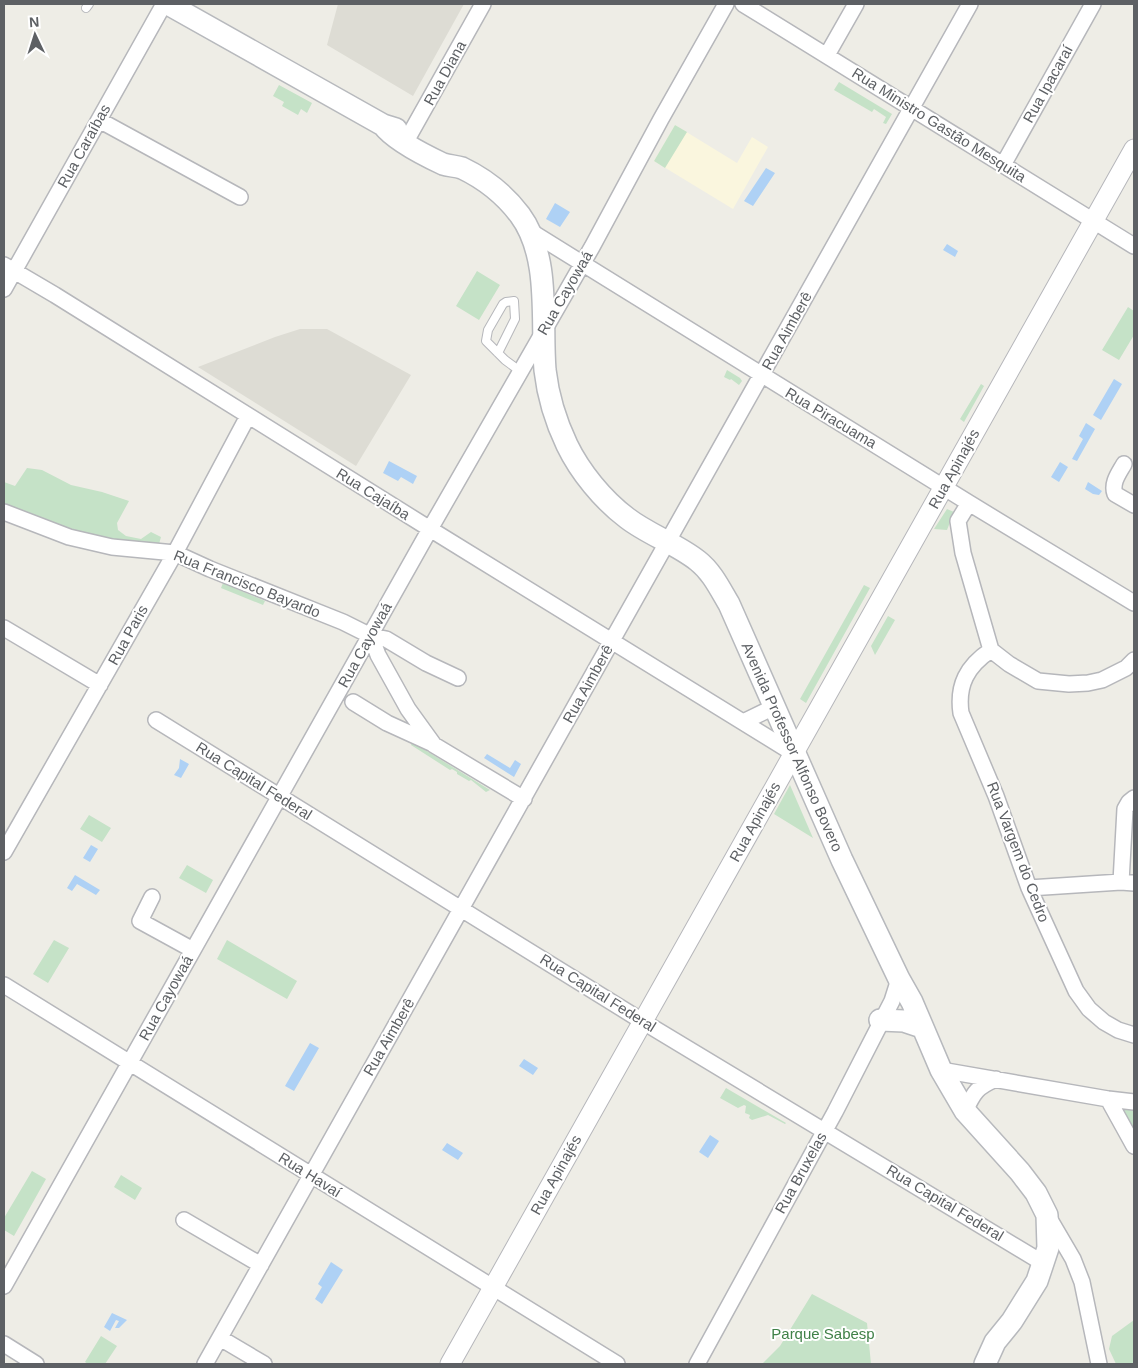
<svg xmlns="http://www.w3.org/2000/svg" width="1138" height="1368" viewBox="0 0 1138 1368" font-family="Helvetica,sans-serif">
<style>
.commercial{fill:#faf6de}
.education{fill:#dddcd4}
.green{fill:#c5e2c7}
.water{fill:#aed1f5}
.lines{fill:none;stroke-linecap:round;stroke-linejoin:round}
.service-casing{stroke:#b6b7bb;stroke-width:10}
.minor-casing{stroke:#b6b7bb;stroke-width:18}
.tertiary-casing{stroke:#b6b7bb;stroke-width:21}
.secondary-casing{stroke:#b7b9bd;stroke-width:24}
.service{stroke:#fff;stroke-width:8}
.minor{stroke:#fff;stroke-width:15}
.tertiary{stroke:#fff;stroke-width:19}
.secondary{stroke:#fff;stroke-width:21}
.labels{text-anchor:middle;stroke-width:4;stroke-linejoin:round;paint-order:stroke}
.street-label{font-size:15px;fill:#5d6064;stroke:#fff}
.park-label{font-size:15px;fill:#408148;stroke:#fff}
</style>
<rect width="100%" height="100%" fill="#eeede6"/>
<!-- commercial -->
<path class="commercial" d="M 675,125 L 737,163 L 752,137 L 768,147 L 733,209 L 654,161 Z"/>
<!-- education -->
<path class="education" d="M 338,4 L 464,4 L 413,96 L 327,45 Z
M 300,329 L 327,329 L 411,375 L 356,466 L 198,367 L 275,337 Z"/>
<!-- green -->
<path class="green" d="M 839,82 L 892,114 L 886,124 L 883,123 L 886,117 L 874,109 L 872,112 L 834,90 Z
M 279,85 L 312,103 L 307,113 L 301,109 L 298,115 L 282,106 L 284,102 L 273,96 Z
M 675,125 L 687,132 L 665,168 L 654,161 Z
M 477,271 L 500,285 L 479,320 L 456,306 Z
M 1128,307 L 1134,311 L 1134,335 L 1119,360 L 1102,350 Z
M 727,370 L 740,378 L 742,381 L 739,385 L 731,379 L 730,380 L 724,377 Z
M 981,384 L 984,386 L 964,422 L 960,419 Z
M 27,468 L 42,470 L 71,485 L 102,492 L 129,501 L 117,523 L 118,530 L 126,536 L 141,539 L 151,532 L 161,537 L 159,544 L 154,547 L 75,533 L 4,508 L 4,482 L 15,486 Z
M 947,509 L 954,512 L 947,530 L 934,529 Z
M 223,583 L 265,601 L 263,605 L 221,588 Z
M 864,585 L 870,588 L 806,703 L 800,699 Z
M 888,616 L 895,620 L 875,655 L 871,646 Z
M 412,742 L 490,790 L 486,792 L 471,780 L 469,781 L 457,774 L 457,772 L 452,769 L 450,770 L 411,745 Z
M 790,785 L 813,838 L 774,814 Z
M 89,815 L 111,828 L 102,842 L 80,829 Z
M 187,865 L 213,880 L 206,893 L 179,878 Z
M 54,940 L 69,948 L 48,983 L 33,974 Z
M 227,940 L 297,981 L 287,999 L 217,959 Z
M 726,1088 L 786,1123 L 785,1124 L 768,1115 L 752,1120 L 749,1118 L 750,1115 L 745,1113 L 746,1106 L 744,1105 L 738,1108 L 720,1098 Z
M 1116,1101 L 1134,1104 L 1134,1133 Z
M 32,1171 L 46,1179 L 14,1236 L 4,1230 L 4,1218 Z
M 121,1175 L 142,1188 L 135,1200 L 114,1187 Z
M 812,1294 L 867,1323 L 871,1364 L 762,1364 L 780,1346 Z
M 1134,1320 L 1134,1364 L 1116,1364 L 1109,1349 L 1112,1336 Z
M 101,1336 L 117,1346 L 105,1364 L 88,1364 L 85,1362 Z"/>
<!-- water -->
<path class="water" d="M 766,168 L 775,173 L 753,206 L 744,201 Z
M 555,203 L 570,212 L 560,227 L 546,219 Z
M 947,244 L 958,251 L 955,257 L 943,250 Z
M 1114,379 L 1122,384 L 1101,420 L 1093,415 Z
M 1086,423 L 1095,429 L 1077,461 L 1072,459 L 1083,439 L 1079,436 Z
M 389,461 L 417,476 L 413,484 L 401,477 L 398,481 L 383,473 Z
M 1060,462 L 1068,467 L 1059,482 L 1051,477 Z
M 1088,482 L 1102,491 L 1099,495 L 1093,494 L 1085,489 Z
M 487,754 L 510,768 L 515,760 L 521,764 L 514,777 L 484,758 Z
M 180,759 L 189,764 L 181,778 L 174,775 L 179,768 Z
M 91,845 L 98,849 L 90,862 L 83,858 Z
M 75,875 L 100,890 L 96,895 L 77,884 L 72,891 L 67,888 Z
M 310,1043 L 319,1048 L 294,1091 L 285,1086 Z
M 524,1059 L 538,1068 L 533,1075 L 519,1066 Z
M 710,1135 L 719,1141 L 708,1158 L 699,1152 Z
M 447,1143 L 463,1153 L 458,1160 L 442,1150 Z
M 331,1262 L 343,1270 L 322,1304 L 315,1299 L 322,1287 L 318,1284 Z
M 112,1313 L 127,1320 L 119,1328 L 115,1328 L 119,1321 L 116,1320 L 110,1331 L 104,1327 Z"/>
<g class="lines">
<defs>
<path id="service" d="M 86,8 L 89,4
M 498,353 L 515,319 L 514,301 L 506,302 L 503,304 L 488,330 L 486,341 L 505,360 L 520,371"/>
<path id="minor" d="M 743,4 L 1134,246
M 827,55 L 856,4
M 99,120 L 240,197
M 405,143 L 483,4
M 1003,165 L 1093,4
M 530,231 L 969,503 L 1134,603
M 4,265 L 55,295 L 430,529 L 793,753
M 4,289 L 164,4
M 1124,464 C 1119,473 1111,483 1115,494 L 1134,505
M 969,503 L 958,521 L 963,553 L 991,650 L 1009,664 L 1038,681 L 1069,684 L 1088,683 L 1102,680 L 1126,668 L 1134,660
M 4,512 L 69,537 L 112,547 L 175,553 L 210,569 L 343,622 L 371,636 L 386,639 L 426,663 L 458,678
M 4,628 L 100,685
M 371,636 L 378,655 L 408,709 L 434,745 L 524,799
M 991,650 C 967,666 957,685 961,713 L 996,796 L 1029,888 L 1076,991 L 1089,1009 L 1104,1022 L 1118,1030 L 1134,1035
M 353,702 L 387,723 L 433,744
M 156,720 L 642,1021 L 1043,1263
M 743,722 L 774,707
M 4,852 L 175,553 L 248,416
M 1121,882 L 1125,809 L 1129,802 L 1134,798
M 1029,888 L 1121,882 L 1134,883
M 152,897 L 140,921 L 193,950
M 4,985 L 617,1364
M 941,1070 L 1108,1099 L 1134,1102
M 1108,1099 L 1134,1146
M 965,1111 C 974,1092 977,1087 996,1079
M 1049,1218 L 1073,1259 L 1082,1282 L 1099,1364
M 184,1220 L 261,1265
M 4,1286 L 430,529 L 592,247 L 661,119 L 726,4
M 220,1338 L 264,1364
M 4,1344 L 36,1364
M 205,1364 L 970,4
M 697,1364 L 835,1112 L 892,1001 L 899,979"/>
<path id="tertiary" d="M 450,1364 L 1134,149"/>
<path id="secondary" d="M 168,4 L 383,125 L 396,129
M 383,125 C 395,141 426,156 443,164 C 449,166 456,166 462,168 C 485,179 505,195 520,215 C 551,257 541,321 545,370 C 548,396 556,422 567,445 C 580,472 603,500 627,518 C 649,535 677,544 698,561 C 712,572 720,589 729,604 L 842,860 L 899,979 L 912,1002 L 941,1070 L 965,1111 L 1020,1172 L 1036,1193 L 1047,1215 L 1048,1248 L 1037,1281 L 1012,1321 L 995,1342 L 985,1364
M 880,1020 L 904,1021 L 922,1027"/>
</defs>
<!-- service casing -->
<use href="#service" class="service-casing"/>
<!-- minor casing -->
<use href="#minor" class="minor-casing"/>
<!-- tertiary casing -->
<use href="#tertiary" class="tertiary-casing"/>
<!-- secondary casing -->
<use href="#secondary" class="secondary-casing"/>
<!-- service -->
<use href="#service" class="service"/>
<!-- minor -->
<use href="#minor" class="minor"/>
<!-- tertiary -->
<use href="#tertiary" class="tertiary"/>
<!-- secondary -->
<use href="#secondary" class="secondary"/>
</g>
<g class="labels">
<!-- street labels -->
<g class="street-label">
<text transform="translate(445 73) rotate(-61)" y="5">Rua Diana</text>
<text transform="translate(1048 84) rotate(-61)" y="5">Rua Ipacaraí</text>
<text transform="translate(939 125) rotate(32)" y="5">Rua Ministro Gastão Mesquita</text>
<text transform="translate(84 146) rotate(-61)" y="5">Rua Caraíbas</text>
<text transform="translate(565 293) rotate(-60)" y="5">Rua Cayowaá</text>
<text transform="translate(787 331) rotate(-61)" y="5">Rua Aimberê</text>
<text transform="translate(831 418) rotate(31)" y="5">Rua Piracuama</text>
<text transform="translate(954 469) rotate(-61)" y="5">Rua Apinajés</text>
<text transform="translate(373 494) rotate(32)" y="5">Rua Cajaíba</text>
<text transform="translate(247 584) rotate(22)" y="5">Rua Francisco Bayardo</text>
<text transform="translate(128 635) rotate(-61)" y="5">Rua Paris</text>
<text transform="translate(365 645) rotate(-61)" y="5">Rua Cayowaá</text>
<text transform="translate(588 684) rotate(-61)" y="5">Rua Aimberê</text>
<text transform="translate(792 747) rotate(66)" y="5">Avenida Professor Alfonso Bovero</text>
<text transform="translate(254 781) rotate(32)" y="5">Rua Capital Federal</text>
<text transform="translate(755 822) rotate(-61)" y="5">Rua Apinajés</text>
<text transform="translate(1018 852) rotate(69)" y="5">Rua Vargem do Cedro</text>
<text transform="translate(598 993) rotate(32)" y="5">Rua Capital Federal</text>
<text transform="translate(166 998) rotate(-61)" y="5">Rua Cayowaá</text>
<text transform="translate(389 1037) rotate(-60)" y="5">Rua Aimberê</text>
<text transform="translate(801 1173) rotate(-61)" y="5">Rua Bruxelas</text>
<text transform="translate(310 1175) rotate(32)" y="5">Rua Havaí</text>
<text transform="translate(556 1175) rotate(-61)" y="5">Rua Apinajés</text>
<text transform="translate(945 1203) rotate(31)" y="5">Rua Capital Federal</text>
</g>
<!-- park labels -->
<g class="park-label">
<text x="823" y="1339">Parque Sabesp</text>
</g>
</g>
<!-- border -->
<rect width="1138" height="1368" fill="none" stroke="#5d6064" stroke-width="10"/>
<!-- north arrow -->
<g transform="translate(35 35) rotate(356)" stroke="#ffffff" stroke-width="4" paint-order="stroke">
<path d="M0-4L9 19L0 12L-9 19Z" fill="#5d6064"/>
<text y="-8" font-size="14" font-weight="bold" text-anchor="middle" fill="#5d6064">N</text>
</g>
</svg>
